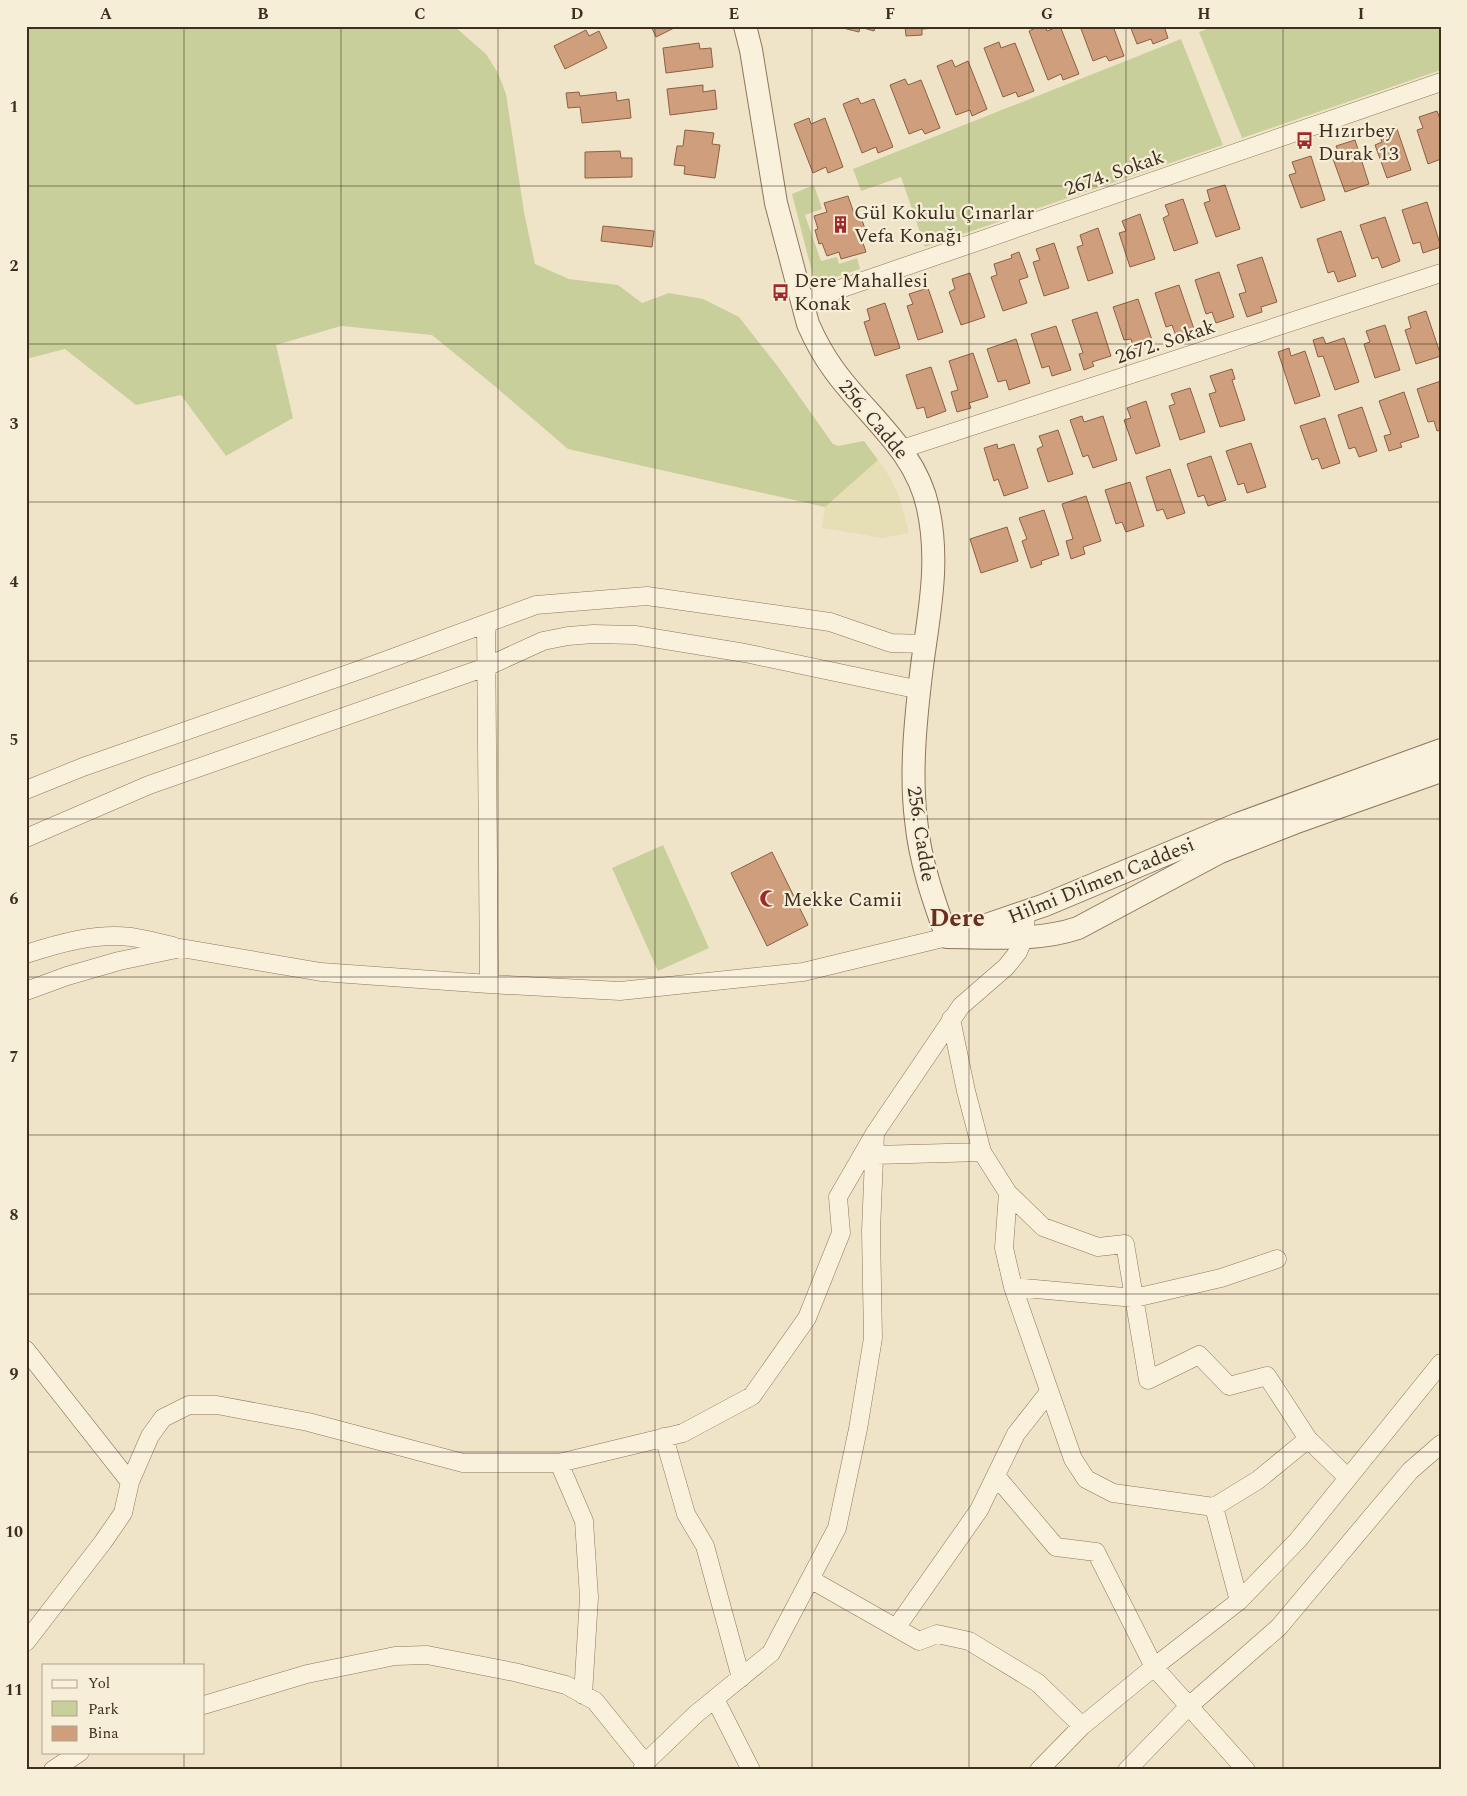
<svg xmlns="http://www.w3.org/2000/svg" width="1467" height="1796" viewBox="0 0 1467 1796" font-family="Spectral,serif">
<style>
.farmland{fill:#e6deb5}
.green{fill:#c9cf9b}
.building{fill:#cf9f7d;stroke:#8d5f41}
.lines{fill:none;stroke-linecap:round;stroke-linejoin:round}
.minor-casing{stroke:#8d765c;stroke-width:19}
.tertiary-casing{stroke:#8d765c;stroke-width:24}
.minor{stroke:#faf1dc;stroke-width:18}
.tertiary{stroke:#faf1dc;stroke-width:22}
.grid{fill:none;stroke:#3d2e20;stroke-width:1;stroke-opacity:0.55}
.labels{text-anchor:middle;stroke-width:4.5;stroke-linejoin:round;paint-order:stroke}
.poi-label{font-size:20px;fill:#3d2e20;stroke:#f7eed8;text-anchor:start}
.street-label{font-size:20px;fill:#3d2e20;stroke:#f7eed8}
.district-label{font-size:25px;font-weight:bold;fill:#6b2e1e;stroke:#f7eed8}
.neatline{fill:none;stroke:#3d2e20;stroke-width:2}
.grid-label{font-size:16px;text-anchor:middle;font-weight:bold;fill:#3d2e20}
</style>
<rect width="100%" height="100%" fill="#f0e4c8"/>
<!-- farmland -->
<path class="farmland" d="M 878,460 L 891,479 L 899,496 L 909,533 L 882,538 L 822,528 L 825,507 Z"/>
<!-- green -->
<path class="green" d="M 26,26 L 454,26 L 486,54 L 498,73 L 506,94 L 524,212 L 535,264 L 569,279 L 618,285 L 642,303 L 669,293 L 703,299 L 739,317 L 779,368 L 833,444 L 838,446 L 864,441 L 878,460 L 825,507 L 568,449 L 497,388 L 432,335 L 341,326 L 276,345 L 293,418 L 226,456 L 181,395 L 136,405 L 65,349 L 26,359 Z
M 1215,26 L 1441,26 L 1441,70 L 1242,138 L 1199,32 Z
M 1181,39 L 1223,145 L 925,247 L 901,177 L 861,191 L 853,169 Z
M 814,185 L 822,209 L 805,215 L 821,261 L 837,257 L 839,264 L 857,258 L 860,269 L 815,284 L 792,194 Z
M 663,845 L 709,948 L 658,971 L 612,868 Z"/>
<!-- building -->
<path class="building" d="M 651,26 L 678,26 L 656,37 Z
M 844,26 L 876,26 L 874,31 L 860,27 L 859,32 L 843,28 Z
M 905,26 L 936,26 L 936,28 L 922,29 L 922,35 L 906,36 Z
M 1040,26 L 1045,26 L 1047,31 L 1060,26 L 1079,74 L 1063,80 L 1061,74 L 1048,80 L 1029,31 Z
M 1080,26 L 1113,26 L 1124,56 L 1109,61 L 1106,56 L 1093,61 Z
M 1130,26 L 1164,26 L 1168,38 L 1153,44 L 1151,39 L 1137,44 Z
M 586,30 L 589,36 L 599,31 L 607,48 L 565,69 L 554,46 Z
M 999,42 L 1001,48 L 1015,43 L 1034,91 L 1018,97 L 1016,92 L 1003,97 L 984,48 Z
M 699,43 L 700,49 L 711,48 L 713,67 L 666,73 L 663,48 Z
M 952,60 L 955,67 L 968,61 L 987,109 L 972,116 L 970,110 L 956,115 L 937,66 Z
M 905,79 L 908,85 L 921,80 L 940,128 L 925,134 L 922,129 L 909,134 L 890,85 Z
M 703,85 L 703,92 L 715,90 L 717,109 L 670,115 L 667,89 Z
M 579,92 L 580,96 L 616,92 L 617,101 L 629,99 L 631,118 L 582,123 L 580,107 L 568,108 L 566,93 Z
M 858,98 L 861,104 L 874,99 L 893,147 L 878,153 L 876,147 L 862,153 L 843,104 Z
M 1437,111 L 1441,121 L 1441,159 L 1428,164 L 1417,130 L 1423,128 L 1419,117 Z
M 809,118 L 811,124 L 825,118 L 843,167 L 828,173 L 826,167 L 813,173 L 794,124 Z
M 1396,126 L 1411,170 L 1387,178 L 1375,145 L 1382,142 L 1378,132 Z
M 685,130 L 714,133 L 712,144 L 720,145 L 715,178 L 684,174 L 685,166 L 674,165 L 677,146 L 683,146 Z
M 1355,140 L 1369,184 L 1345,192 L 1333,159 L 1340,157 L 1336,146 Z
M 620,151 L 621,158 L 632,158 L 632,177 L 585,178 L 585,152 Z
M 1311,156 L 1325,200 L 1301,208 L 1289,175 L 1296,173 L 1292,162 Z
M 1225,185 L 1240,229 L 1216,237 L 1204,203 L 1210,201 L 1207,190 Z
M 848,196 L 856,219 L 861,217 L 865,229 L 859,231 L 866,252 L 841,259 L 839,252 L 827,256 L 822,243 L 819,244 L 815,230 L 818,229 L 814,216 L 827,212 L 824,203 Z
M 1183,199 L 1198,243 L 1174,251 L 1163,218 L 1169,215 L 1165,205 Z
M 1427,202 L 1441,247 L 1423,253 L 1420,242 L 1413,244 L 1402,210 Z
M 1140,214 L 1155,259 L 1130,267 L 1119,233 L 1126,231 L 1122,221 Z
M 1385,217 L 1400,261 L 1382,268 L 1378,257 L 1372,259 L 1360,225 Z
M 603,226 L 654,231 L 652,247 L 601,241 Z
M 1098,228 L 1113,273 L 1088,281 L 1077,247 L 1083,245 L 1080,235 Z
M 1341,231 L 1356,276 L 1338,282 L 1334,271 L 1328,273 L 1317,239 Z
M 1054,243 L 1069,288 L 1044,296 L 1033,262 L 1040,260 L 1036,249 Z
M 1019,252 L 1028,277 L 1019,280 L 1027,303 L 1003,311 L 991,277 L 997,275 L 994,264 L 1012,258 L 1011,255 Z
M 1262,257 L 1277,302 L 1261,307 L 1262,312 L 1247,317 L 1239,294 L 1246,292 L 1237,265 Z
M 1219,272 L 1234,317 L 1216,323 L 1212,312 L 1206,314 L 1195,280 Z
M 970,273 L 985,317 L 961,325 L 949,292 L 955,289 L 952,279 Z
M 1179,285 L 1194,329 L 1176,336 L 1172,325 L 1166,327 L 1155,293 Z
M 928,288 L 943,332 L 918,340 L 907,306 L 913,304 L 909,294 Z
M 1138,299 L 1153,343 L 1134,349 L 1131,339 L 1124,340 L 1113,307 Z
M 885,303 L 900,348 L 875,356 L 864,322 L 870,320 L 867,309 Z
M 1426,311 L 1441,356 L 1416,364 L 1405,330 L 1411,328 L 1408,317 Z
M 1097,312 L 1111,356 L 1092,362 L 1094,366 L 1084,370 L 1079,354 L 1083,353 L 1072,320 Z
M 1385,325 L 1400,370 L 1375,378 L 1364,344 L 1370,342 L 1366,331 Z
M 1056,326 L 1071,370 L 1052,376 L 1049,366 L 1042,368 L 1031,334 Z
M 1323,337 L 1326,344 L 1344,338 L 1359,382 L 1335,390 L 1323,356 L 1318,357 L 1313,340 Z
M 1016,339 L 1030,383 L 1009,390 L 1006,380 L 998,382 L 987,349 Z
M 1289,348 L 1291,356 L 1305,351 L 1320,396 L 1295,404 L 1278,352 Z
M 973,353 L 988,397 L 969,403 L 971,408 L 957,412 L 951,392 L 958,390 L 949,361 Z
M 931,367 L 946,411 L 927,418 L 924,407 L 917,409 L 906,375 Z
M 1232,369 L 1235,379 L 1232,380 L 1245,420 L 1220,427 L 1209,394 L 1216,392 L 1210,376 Z
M 1441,381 L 1441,430 L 1437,431 L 1434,421 L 1428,422 L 1417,389 Z
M 1190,388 L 1205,432 L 1180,440 L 1169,406 L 1175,404 L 1171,394 Z
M 1404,392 L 1419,437 L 1400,443 L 1402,447 L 1389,451 L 1384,436 L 1391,434 L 1379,401 Z
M 1146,401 L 1160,446 L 1136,454 L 1124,420 L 1131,418 L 1127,408 Z
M 1362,407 L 1377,451 L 1359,457 L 1355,447 L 1349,449 L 1338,415 Z
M 1082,416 L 1084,422 L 1103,416 L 1117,460 L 1093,468 L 1088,455 L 1083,457 L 1070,420 Z
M 1325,418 L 1340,463 L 1322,469 L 1318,458 L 1312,460 L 1300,426 Z
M 1058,430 L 1073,474 L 1048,482 L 1037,449 L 1043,446 L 1039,436 Z
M 1251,443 L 1266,487 L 1247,493 L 1244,483 L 1238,485 L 1226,451 Z
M 997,444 L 998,449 L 1014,444 L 1028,488 L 1004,496 L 998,479 L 994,481 L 984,448 Z
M 1211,456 L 1226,500 L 1208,506 L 1204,495 L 1198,497 L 1187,464 Z
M 1170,469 L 1185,513 L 1167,519 L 1163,509 L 1157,511 L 1146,477 Z
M 1130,482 L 1144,526 L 1126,532 L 1122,522 L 1116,524 L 1105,490 Z
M 1086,496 L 1101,541 L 1083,547 L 1085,554 L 1071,559 L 1066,541 L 1073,539 L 1062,504 Z
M 1044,510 L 1059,555 L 1041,561 L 1042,564 L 1031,568 L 1022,541 L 1027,539 L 1019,518 Z
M 1007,527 L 1018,561 L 981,573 L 970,539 Z
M 772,852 L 808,925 L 767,946 L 731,873 Z"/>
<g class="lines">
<defs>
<path id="minor" d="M 802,302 L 1441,82
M 902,449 L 1441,273
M 486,624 L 489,984
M 26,790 L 83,767 L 368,667 L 536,605 L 647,596 L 830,622 L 891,643 L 926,644
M 26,838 L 149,785 L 486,667 L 543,641 L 568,636 L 593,634 L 635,635 L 745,653 L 920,690
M 26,954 C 60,943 95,933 131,937 C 145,939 159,943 173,946
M 26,991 L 67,976 L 119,961 L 181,948 L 321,972 L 489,984 L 620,991 L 803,972 L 947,937
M 951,1019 L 966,1091 L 982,1152 L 1008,1193 L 1004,1248 L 1013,1287 L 1073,1459 L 1086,1479 L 1113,1493 L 1214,1507 L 1258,1480 L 1308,1439 L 1348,1478
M 875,1155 L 982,1152
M 1008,1193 L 1043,1227 L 1098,1247 L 1125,1244 L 1148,1380 L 1199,1355 L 1229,1386 L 1267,1376 L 1308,1439
M 1013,1287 L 1135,1298 L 1221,1278 L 1277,1259
M 26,1350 L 130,1482
M 664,1437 L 686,1514 L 705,1546 L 741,1678
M 559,1463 L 584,1521 L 589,1597 L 583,1695
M 996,1476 L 1056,1547 L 1096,1552 L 1154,1667 L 1246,1770
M 1214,1507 L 1239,1601
M 810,1579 L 919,1641 L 937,1634 L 969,1641 L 1038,1683 L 1082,1726
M 896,1628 L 979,1510 L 1016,1434 L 1049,1392
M 26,1642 L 103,1542 L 123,1513 L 130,1482 L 150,1436 L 163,1418 L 189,1405 L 217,1405 L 308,1422 L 463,1463 L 559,1463 L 683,1433 L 752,1396 L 807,1318 L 841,1233 L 838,1197 L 875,1133
M 715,1699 L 751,1770
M 204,1705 L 307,1674 L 395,1656 L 427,1655 L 514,1672 L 566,1685 L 595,1701 L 645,1763
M 53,1770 L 80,1752
M 642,1770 L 645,1763 L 696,1714 L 771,1653 L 837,1528 L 858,1429 L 873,1338 L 871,1231 L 875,1133 L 961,1006 L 1006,967 L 1018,952 L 1024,937 L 1026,913
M 1039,1770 L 1082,1726 L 1154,1667 L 1239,1601 L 1298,1540 L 1441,1363
M 1127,1770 L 1189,1706 L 1279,1627 L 1410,1471 L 1441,1444"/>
<path id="tertiary" d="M 745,26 L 751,50 L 776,203 L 808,324 C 815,340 823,355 834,370 C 867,416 916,450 928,508 C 940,562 929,613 922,666 C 916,715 910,771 916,820 C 920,861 933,899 947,937
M 972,930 L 1045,905 L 1238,824 L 1441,750
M 947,937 C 989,937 1037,942 1078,928 L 1220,852 L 1294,823 L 1441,771"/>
</defs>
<!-- minor casing -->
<use href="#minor" class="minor-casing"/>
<!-- tertiary casing -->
<use href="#tertiary" class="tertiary-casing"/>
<!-- minor -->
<use href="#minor" class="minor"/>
<!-- tertiary -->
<use href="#tertiary" class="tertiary"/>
</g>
<!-- grid -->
<path class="grid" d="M 184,26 L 184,1665M 341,26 L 341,1770M 498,26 L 498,1770M 655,26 L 655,1770M 812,26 L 812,1770M 969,26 L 969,1770M 1126,26 L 1126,1770M 1283,26 L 1283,1770M 26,186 L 1441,186M 26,344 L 1441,344M 26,502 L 1441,502M 26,661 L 1441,661M 26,819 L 1441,819M 26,977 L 1441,977M 26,1135 L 1441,1135M 26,1294 L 1441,1294M 26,1452 L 1441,1452M 26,1610 L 1441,1610M 184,1752 L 184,1770"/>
<!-- icons -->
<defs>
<symbol id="bus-bare" viewBox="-9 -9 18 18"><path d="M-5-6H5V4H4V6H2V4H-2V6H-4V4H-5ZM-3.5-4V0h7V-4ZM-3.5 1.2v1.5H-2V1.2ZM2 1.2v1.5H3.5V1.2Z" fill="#9e2a2b" stroke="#f7eed8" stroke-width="2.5" paint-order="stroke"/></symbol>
<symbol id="building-bare" viewBox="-9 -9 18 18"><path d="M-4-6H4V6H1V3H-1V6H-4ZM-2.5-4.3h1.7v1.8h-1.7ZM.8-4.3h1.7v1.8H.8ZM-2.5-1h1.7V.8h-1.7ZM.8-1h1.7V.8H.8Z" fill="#9e2a2b" stroke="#f7eed8" stroke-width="2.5" paint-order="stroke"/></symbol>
<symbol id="mosque-bare" viewBox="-9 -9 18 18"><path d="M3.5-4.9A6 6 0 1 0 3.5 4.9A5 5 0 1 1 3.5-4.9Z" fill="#9e2a2b" stroke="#f7eed8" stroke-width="2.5" paint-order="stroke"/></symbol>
</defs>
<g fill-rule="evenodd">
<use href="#bus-bare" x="1292" y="128" width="25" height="25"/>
<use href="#building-bare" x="828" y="212" width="25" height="25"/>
<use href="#bus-bare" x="768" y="280" width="25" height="25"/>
<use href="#mosque-bare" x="756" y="886" width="25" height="25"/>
</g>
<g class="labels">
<!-- poi labels -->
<g class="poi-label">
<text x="1318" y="137">Hızırbey<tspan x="1318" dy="23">Durak 13</tspan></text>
<text x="854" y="219">Gül Kokulu Çınarlar<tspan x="854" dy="23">Vefa Konağı</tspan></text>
<text x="794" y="287">Dere Mahallesi<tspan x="794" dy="23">Konak</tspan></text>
<text x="783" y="906">Mekke Camii</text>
</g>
<!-- street labels -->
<g class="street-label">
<text transform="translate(1114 172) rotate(-19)" y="7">2674. Sokak</text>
<text transform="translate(1165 341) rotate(-18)" y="7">2672. Sokak</text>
<text transform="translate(874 419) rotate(50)" y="7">256. Cadde</text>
<text transform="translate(922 834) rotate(81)" y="7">256. Cadde</text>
<text transform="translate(1101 880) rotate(-22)" y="7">Hilmi Dilmen Caddesi</text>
</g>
<!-- district labels -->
<g class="district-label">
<text x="957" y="926">Dere</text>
</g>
</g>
<!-- border -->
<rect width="1467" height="1796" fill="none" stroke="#f7eed8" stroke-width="55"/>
<!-- legend -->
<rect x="42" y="1664" width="162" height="90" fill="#f7eed8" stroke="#ada18e"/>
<rect x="52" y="1680" width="25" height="8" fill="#faf1dc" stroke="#ada18e"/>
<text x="88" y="1688" font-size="15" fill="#3d2e20">Yol</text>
<rect x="52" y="1701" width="25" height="15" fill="#c9cf9b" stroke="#ada18e"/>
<text x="88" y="1714" font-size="15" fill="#3d2e20">Park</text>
<rect x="52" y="1726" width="25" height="15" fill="#cf9f7d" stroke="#ada18e"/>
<text x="88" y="1738" font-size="15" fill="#3d2e20">Bina</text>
<rect x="28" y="28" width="1412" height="1740" class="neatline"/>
<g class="grid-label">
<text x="106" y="19">A</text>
<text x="263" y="19">B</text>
<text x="420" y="19">C</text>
<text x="577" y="19">D</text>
<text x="734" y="19">E</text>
<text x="890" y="19">F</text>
<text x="1047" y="19">G</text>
<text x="1204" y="19">H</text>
<text x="1361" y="19">I</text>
<text x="14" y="112">1</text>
<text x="14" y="271">2</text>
<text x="14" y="429">3</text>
<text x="14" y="587">4</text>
<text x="14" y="745">5</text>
<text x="14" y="904">6</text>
<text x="14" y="1062">7</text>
<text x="14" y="1220">8</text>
<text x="14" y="1379">9</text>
<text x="14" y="1537">10</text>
<text x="14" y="1695">11</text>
</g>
</svg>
